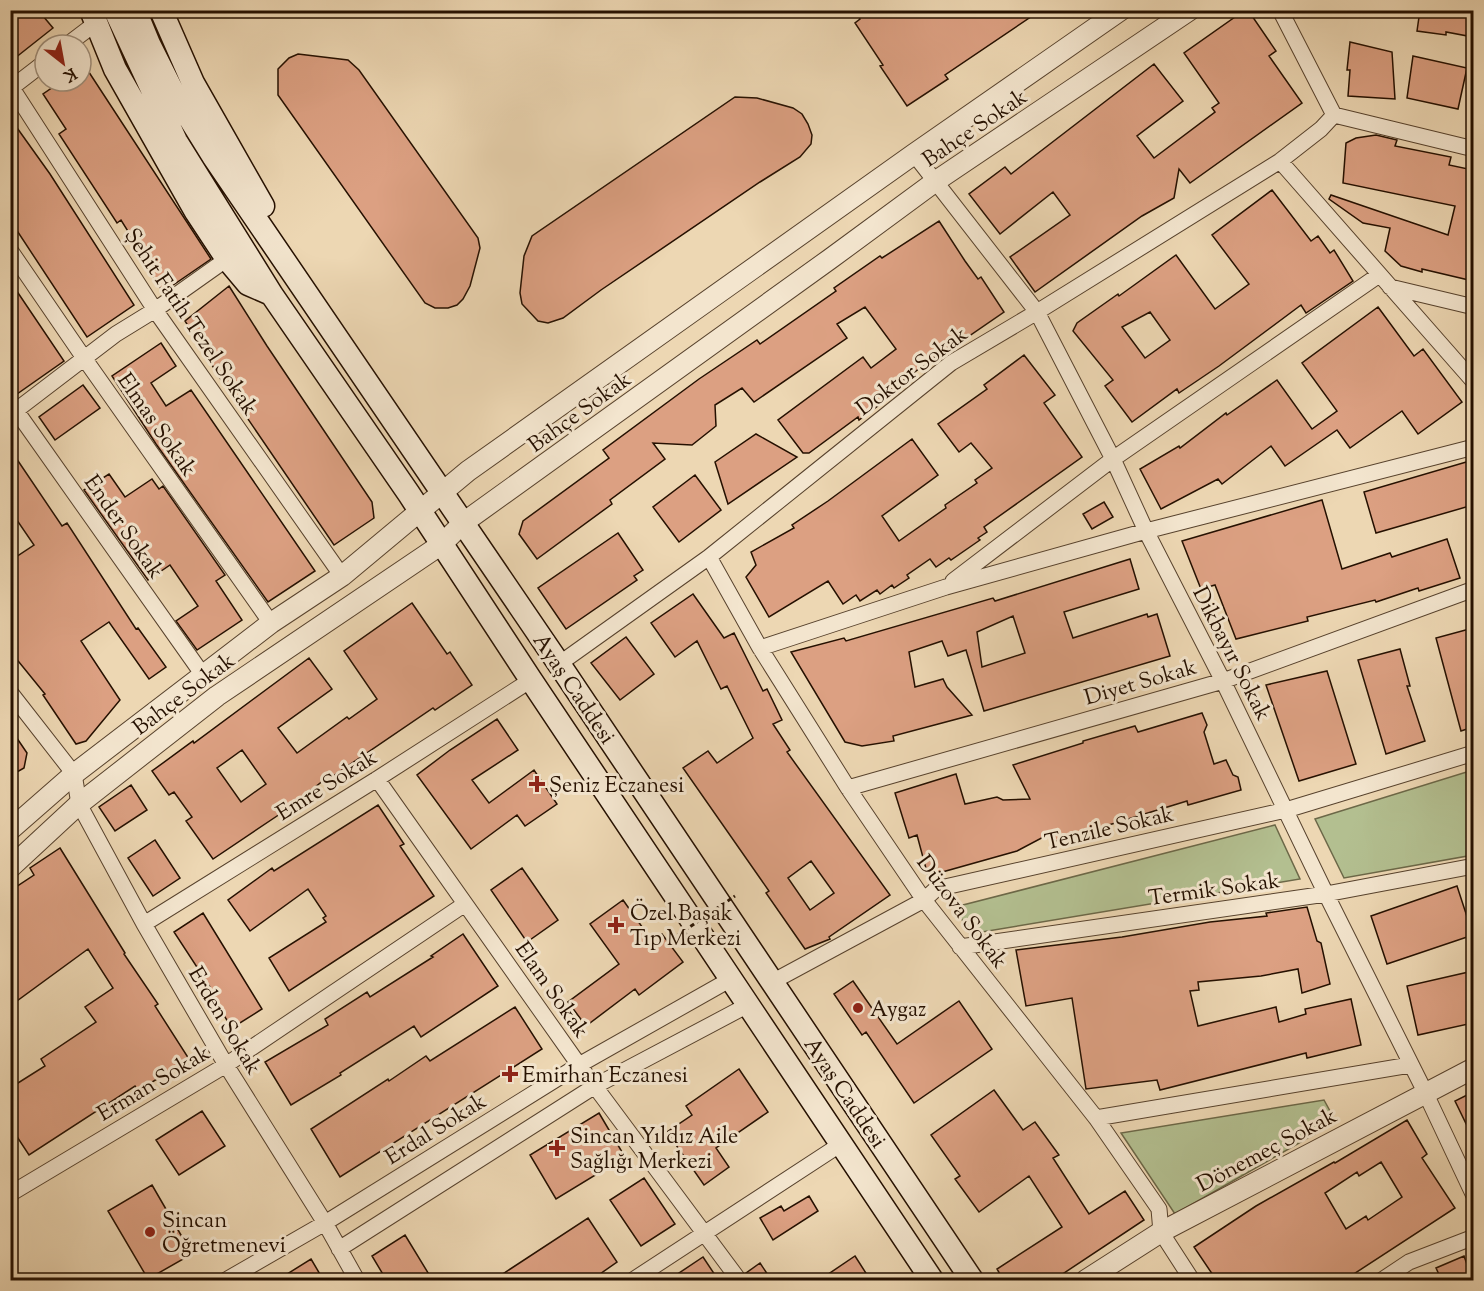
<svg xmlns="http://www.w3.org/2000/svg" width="1484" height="1291" viewBox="0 0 1484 1291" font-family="'Sorts Mill Goudy',serif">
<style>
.green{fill:#b3bf90;stroke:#6c6848;stroke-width:1.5}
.building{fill:#dca082;stroke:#251000;stroke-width:1.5;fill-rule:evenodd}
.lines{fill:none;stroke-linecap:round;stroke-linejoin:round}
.minor-casing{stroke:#57422d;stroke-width:17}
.tertiary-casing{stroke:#57422d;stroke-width:22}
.secondary-casing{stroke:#251000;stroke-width:25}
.minor{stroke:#f3e5ce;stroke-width:15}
.tertiary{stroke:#f3e5ce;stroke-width:20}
.secondary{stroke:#f3e5ce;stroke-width:22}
.path-bridge{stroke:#251000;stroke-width:3;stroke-dasharray:4.5 3;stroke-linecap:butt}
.poi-dot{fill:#8f2418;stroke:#f3e5ce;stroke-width:2}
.labels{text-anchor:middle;stroke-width:6;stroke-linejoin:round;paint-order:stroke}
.street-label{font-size:22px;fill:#251000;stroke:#f3e5ce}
.poi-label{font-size:22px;fill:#251000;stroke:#f3e5ce;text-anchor:start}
</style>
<rect width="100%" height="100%" fill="#edd7b3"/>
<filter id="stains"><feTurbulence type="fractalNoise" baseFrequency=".00333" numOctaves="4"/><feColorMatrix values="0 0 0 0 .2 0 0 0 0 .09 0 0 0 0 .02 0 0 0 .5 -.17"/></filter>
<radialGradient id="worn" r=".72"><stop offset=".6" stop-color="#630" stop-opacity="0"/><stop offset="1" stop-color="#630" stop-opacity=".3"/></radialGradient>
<!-- green -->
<path class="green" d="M 1473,770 L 1473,855 L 1344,878 L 1315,819 Z
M 1275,825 L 1300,879 L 970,934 L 955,907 Z
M 1324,1100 L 1336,1122 L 1175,1214 L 1121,1133 Z"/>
<!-- building -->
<path class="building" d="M 10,10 L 38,10 L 53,28 L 10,62 Z
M 855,10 L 1041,10 L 945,75 L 948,79 L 907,106 L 880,66 L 883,65 L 855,23 L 860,19 Z
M 1245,10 L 1248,10 L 1276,51 L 1269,56 L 1302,103 L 1190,183 L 1179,169 L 1174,198 L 1142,216 L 1035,292 L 1010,257 L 1070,215 L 1053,192 L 1000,234 L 969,194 L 1005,167 L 1011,174 L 1154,64 L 1183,101 L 1137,136 L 1154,158 L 1215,112 L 1212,108 L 1219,103 L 1184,53 Z
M 1420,10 L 1473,10 L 1473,37 L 1446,32 L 1446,35 L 1417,31 Z
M 1350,42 L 1392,52 L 1395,99 L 1348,96 L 1350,70 L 1347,70 Z
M 298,54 L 348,60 L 359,70 L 478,238 L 480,248 L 470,286 L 463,299 L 457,305 L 448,308 L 435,308 L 425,303 L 278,95 L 278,69 L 289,58 Z
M 1413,56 L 1467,68 L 1458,109 L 1407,98 Z
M 81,60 L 211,259 L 163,292 L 133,246 L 136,244 L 121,220 L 117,223 L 59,134 L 66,129 L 43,94 L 62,81 L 81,81 Z
M 735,97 L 757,98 L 793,108 L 802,114 L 808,124 L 812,135 L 811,144 L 800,157 L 760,182 L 601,290 L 563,318 L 548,323 L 538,321 L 522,304 L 520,293 L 524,256 L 532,236 Z
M 10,118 L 50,174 L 134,305 L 87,337 L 10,220 Z
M 1376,135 L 1397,140 L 1395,146 L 1451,157 L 1449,165 L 1473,170 L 1473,281 L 1422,269 L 1422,272 L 1401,266 L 1385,251 L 1390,228 L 1363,223 L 1329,199 L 1331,195 L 1448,235 L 1455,206 L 1343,183 L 1346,143 L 1356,138 Z
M 1272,190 L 1311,241 L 1318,236 L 1330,253 L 1334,250 L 1353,281 L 1306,313 L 1301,305 L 1219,366 L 1179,393 L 1177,389 L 1132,422 L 1105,386 L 1113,380 L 1073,331 L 1077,323 L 1118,294 L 1119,296 L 1176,255 L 1215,309 L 1249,284 L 1212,235 ZM 1150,312 L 1170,340 L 1145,358 L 1122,327 Z
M 939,221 L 965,261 L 978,279 L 981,277 L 1004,312 L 956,345 L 955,342 L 888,392 L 891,396 L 859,420 L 858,417 L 809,453 L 803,453 L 778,420 L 863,357 L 871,368 L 896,349 L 865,307 L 837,324 L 847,338 L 754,402 L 742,388 L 715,405 L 716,426 L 692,445 L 653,443 L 665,459 L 610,500 L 612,504 L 537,559 L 519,534 L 523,521 L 609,458 L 603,450 L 699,379 L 757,340 L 760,344 L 836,291 L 834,288 L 880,256 L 882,258 Z
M 10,281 L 64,361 L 17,394 L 10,384 Z
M 229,286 L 267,346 L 372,502 L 374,518 L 334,545 L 220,378 L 185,321 Z
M 1378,307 L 1414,356 L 1423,349 L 1462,402 L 1418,434 L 1402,411 L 1350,448 L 1337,430 L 1285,466 L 1271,446 L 1222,484 L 1218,479 L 1161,509 L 1140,469 L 1179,446 L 1180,448 L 1226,413 L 1227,415 L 1277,380 L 1312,429 L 1337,411 L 1302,363 Z
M 161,343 L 176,366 L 151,383 L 166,406 L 191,390 L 315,571 L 268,602 L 156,444 L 112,376 Z
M 1024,355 L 1055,395 L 1044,403 L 1082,457 L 984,527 L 987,532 L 978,538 L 980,540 L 951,560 L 949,558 L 936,567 L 930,559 L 907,575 L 909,578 L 894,588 L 892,585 L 880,594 L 877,590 L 860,601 L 856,595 L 843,604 L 828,581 L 769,617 L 746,577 L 756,565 L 751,552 L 794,528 L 792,525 L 828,501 L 912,439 L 938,475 L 882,516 L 899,541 L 946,508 L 945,505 L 977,483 L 975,480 L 992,468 L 971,443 L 959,452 L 938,424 L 987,389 L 984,385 Z
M 83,385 L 100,408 L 55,440 L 39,417 Z
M 756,434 L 797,457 L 728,504 L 715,462 Z
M 10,449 L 62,526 L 67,523 L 136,629 L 138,628 L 166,667 L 149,679 L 109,622 L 81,641 L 120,700 L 86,741 L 76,744 L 43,695 L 45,694 L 10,651 L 10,561 L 34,545 L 10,510 Z
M 1473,460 L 1473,505 L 1376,533 L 1364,492 Z
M 109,474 L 125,497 L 152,479 L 159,489 L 163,486 L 225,575 L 216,581 L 242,620 L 197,650 L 176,621 L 198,606 L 170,565 L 148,580 L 84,490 Z
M 695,475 L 721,510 L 679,542 L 653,507 Z
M 1322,500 L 1342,569 L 1390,553 L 1392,557 L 1447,539 L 1460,578 L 1419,591 L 1418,588 L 1376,602 L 1375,600 L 1307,617 L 1308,621 L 1236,639 L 1215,585 L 1201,589 L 1182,541 Z
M 1104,502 L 1113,517 L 1092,529 L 1083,514 Z
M 618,533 L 643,570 L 634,576 L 637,580 L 566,629 L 538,588 Z
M 1130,559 L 1139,589 L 1064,612 L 1073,638 L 1147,614 L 1148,617 L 1157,614 L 1170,656 L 984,711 L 966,650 L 948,656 L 942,641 L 909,652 L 915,687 L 943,679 L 947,687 L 972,715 L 893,736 L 894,741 L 862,746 L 845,742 L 791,652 L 844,638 L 846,641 L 993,598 L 995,601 ZM 1013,616 L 1025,653 L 982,667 L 977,632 Z
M 693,594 L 724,638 L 734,633 L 763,691 L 767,689 L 782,720 L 773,724 L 790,750 L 787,752 L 890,895 L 829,937 L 830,939 L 805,949 L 766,893 L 769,891 L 683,768 L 708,751 L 717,763 L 753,738 L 727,686 L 721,689 L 697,641 L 675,657 L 651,623 ZM 811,861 L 834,893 L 810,910 L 788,878 Z
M 412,603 L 447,654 L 450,652 L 472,685 L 435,710 L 433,708 L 333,776 L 332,774 L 280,814 L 213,859 L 186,821 L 192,817 L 174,792 L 169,795 L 152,771 L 193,741 L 194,743 L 309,658 L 332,689 L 278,728 L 297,753 L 347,717 L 349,719 L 377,699 L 344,651 ZM 242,750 L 266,784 L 241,802 L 217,768 Z
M 1473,628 L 1473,727 L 1461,731 L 1436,638 Z
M 626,637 L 654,674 L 620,700 L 591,663 Z
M 1400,649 L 1410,686 L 1407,686 L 1425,741 L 1386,754 L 1358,660 Z
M 1327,671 L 1356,764 L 1299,781 L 1266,685 Z
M 1202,713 L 1207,725 L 1204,732 L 1214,764 L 1226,760 L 1233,775 L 1238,777 L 1241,790 L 1188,805 L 1187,801 L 1053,842 L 1049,834 L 1017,851 L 928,876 L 917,835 L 909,838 L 895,793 L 956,774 L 965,804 L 997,797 L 1003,800 L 1030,799 L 1013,765 L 1083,743 L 1083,741 L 1135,726 L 1138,732 Z
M 497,719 L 518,750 L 472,780 L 489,803 L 534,770 L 557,804 L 525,826 L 517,815 L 471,849 L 417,775 L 450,750 Z
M 10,728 L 27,753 L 24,768 L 10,776 Z
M 131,785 L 147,810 L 115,831 L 99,807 Z
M 378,805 L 404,844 L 400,846 L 434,896 L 289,991 L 269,958 L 326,922 L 323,918 L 326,916 L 308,889 L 250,931 L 228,900 L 272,868 L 274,871 Z
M 155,840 L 180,878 L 153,896 L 128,858 Z
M 60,848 L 125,953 L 124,954 L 158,1004 L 155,1006 L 189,1059 L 138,1091 L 135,1086 L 29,1155 L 10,1126 L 10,1088 L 45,1066 L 41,1059 L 96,1022 L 85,1007 L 113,988 L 88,949 L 10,1006 L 10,891 L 34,875 L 30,868 Z
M 522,868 L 558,920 L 527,942 L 491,890 Z
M 1457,886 L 1473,935 L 1387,964 L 1371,916 Z
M 623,900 L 652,941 L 662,934 L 683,962 L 639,995 L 635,989 L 586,1026 L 568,1002 L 619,964 L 590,924 Z
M 1307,907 L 1317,941 L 1321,943 L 1330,984 L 1302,993 L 1298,969 L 1261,976 L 1198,982 L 1199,990 L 1190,991 L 1198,1026 L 1276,1007 L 1279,1022 L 1306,1014 L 1305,1009 L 1351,999 L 1361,1045 L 1307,1058 L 1306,1053 L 1160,1090 L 1157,1080 L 1086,1089 L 1072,998 L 1026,1006 L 1016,950 L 1122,937 L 1210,922 L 1267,916 L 1266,913 Z
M 203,913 L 262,1009 L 232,1028 L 207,989 L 210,987 L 174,932 Z
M 463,934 L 498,986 L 421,1037 L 414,1026 L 340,1073 L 341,1075 L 291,1105 L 265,1062 L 328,1025 L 325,1019 L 367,992 L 370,997 L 433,957 L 431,956 Z
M 1473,971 L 1473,1023 L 1418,1035 L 1407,986 Z
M 853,981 L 897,1044 L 959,1001 L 992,1049 L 914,1103 L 866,1032 L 862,1035 L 834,994 Z
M 515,1007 L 542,1049 L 340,1177 L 311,1129 L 388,1079 L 389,1081 L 426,1056 L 430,1061 Z
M 739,1069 L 768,1112 L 716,1148 L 729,1167 L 704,1185 L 667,1132 L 692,1115 L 686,1106 Z
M 994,1090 L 1023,1130 L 1035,1122 L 1059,1155 L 1053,1158 L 1089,1214 L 1125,1191 L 1144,1220 L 1052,1281 L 1004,1281 L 997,1269 L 1062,1227 L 1029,1176 L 979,1212 L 955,1179 L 960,1176 L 931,1135 Z
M 1473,1092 L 1473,1138 L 1455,1101 Z
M 202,1111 L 225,1146 L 179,1175 L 156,1140 Z
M 599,1113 L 625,1157 L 556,1199 L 530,1155 Z
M 1407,1120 L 1427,1154 L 1422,1158 L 1455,1208 L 1343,1281 L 1217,1281 L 1194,1247 L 1256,1206 L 1334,1162 L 1335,1163 ZM 1381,1162 L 1402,1197 L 1368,1220 L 1366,1216 L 1346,1229 L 1325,1193 L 1357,1172 L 1359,1176 Z
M 644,1178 L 675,1224 L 641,1246 L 610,1200 Z
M 152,1185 L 192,1254 L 148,1279 L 108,1211 Z
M 809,1196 L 818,1211 L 773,1240 L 760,1218 L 781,1206 L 784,1211 Z
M 588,1218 L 617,1262 L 590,1281 L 492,1281 Z
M 405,1235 L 433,1281 L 387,1281 L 372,1256 Z
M 855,1256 L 871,1281 L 818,1281 Z
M 1464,1256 L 1473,1281 L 1442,1281 L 1436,1268 Z
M 703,1257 L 719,1281 L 667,1281 Z
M 311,1259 L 324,1281 L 276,1281 Z
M 760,1263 L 772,1281 L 749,1281 L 746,1273 Z"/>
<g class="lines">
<defs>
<path id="minor" d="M 1280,10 L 1334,115
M 67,45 L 96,23
M 12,88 L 155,310 L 342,576
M 10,89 L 45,62
M 914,154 L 1037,312 L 1113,459 L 1146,531 L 1223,681 L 1326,894 L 1425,1092 L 1474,1196
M 1280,161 L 1474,382
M 10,250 L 84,358 L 271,623
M 1390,287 L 1474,307
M 10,402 L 203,675
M 10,415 L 116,334 L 155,310 L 227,259
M 709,557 L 760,648 L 848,788 L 924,900 L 1096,1118 L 1159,1209 L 1161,1232 L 1192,1280
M 953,581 L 1113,459 L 1379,275
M 760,648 L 946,587 L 1146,531 L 1474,447
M 559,664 L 709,557 L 951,363 L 1037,312 L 1280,161 L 1321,129 L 1334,115 L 1474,149
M 10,692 L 74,774 L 79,804 L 144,924 L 226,1065 L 325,1223 L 357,1280
M 377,779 L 579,1065 L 739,1280
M 848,788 L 1223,681 L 1474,589
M 144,924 L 377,779 L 531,680
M 960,947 L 1326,894 L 1474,866
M 772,982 L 924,900 L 936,889 L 1286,810 L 1474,753
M 1096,1118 L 1410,1065
M 10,1194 L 226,1065 L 465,904
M 339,1249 L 595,1086 L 748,1005
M 226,1280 L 325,1223 L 579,1065 L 731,979
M 633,1280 L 841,1144
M 1382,1280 L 1409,1262 L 1474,1237"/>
<path id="tertiary" d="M 10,830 L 74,774 L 271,623 L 342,576 L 468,471 L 914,154 L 1121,10
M 10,868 L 79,804 L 217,696 L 442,544 L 463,523 L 830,259 L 936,181 L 1190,10
M 1086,1280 L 1161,1232 L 1474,1068"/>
<path id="secondary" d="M 91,10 L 115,69 L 196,212 L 227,259 L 248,284 L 271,294
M 115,10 L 176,141 L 272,295 L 409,494 L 531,680 L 932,1280
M 135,10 L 149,44 L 172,90 L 213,156 L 559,664 L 972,1280
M 161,10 L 193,83 L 263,206"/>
</defs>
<!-- minor casing -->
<use href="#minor" class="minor-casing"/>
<!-- tertiary casing -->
<use href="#tertiary" class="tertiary-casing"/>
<!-- secondary casing -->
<use href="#secondary" class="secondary-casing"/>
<!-- minor -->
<use href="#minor" class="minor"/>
<!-- tertiary -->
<use href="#tertiary" class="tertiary"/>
<!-- secondary -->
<use href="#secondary" class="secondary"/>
<!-- path-bridge -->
<path class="path-bridge" d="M 678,935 L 735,896"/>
</g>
<!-- markers -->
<g class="poi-dot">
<path d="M534 775h6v6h6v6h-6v6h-6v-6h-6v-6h6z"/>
<path d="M613 916h6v6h6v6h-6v6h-6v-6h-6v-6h6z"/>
<circle cx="858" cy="1008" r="6"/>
<path d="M507 1065h6v6h6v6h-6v6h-6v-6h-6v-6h6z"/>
<path d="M554 1139h6v6h6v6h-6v6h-6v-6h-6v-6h6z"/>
<circle cx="150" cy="1232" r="6"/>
</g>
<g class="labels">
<!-- street labels -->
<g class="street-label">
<text transform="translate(974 127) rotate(-34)" y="8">Bahçe Sokak</text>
<text transform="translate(192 321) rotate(56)" y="8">Şehit Fatih Tezel Sokak</text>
<text transform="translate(911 370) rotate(-37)" y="8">Doktor Sokak</text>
<text transform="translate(579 411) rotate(-36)" y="8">Bahçe Sokak</text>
<text transform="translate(158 424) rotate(55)" y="8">Elmas Sokak</text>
<text transform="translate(125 526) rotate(55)" y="8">Ender Sokak</text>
<text transform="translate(1233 653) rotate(63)" y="8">Dikbayır Sokak</text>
<text transform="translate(1140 681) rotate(-16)" y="8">Diyet Sokak</text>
<text transform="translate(575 688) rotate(56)" y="8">Ayaş Caddesi</text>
<text transform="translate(183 693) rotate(-37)" y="8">Bahçe Sokak</text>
<text transform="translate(326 784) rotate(-32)" y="8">Emre Sokak</text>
<text transform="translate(1109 827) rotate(-13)" y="8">Tenzile Sokak</text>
<text transform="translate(1214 888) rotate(-8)" y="8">Termik Sokak</text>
<text transform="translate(963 911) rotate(53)" y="8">Düzova Sokak</text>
<text transform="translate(553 989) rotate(55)" y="8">Elam Sokak</text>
<text transform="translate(226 1020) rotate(59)" y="8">Erden Sokak</text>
<text transform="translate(153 1082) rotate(-31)" y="8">Erman Sokak</text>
<text transform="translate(846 1092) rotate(56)" y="8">Ayaş Caddesi</text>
<text transform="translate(435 1128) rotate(-32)" y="8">Erdal Sokak</text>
<text transform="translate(1266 1149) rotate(-28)" y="8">Dönemeç Sokak</text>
</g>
<!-- poi labels -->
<g class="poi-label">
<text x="549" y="792">Şeniz Eczanesi</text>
<text x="630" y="920">Özel Başak<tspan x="630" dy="25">Tıp Merkezi</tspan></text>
<text x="870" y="1016">Aygaz</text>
<text x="522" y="1082">Emirhan Eczanesi</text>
<text x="570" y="1143">Sincan Yıldız Aile<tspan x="570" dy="25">Sağlığı Merkezi</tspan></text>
<text x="162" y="1227">Sincan<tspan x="162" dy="25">Öğretmenevi</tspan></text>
</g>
</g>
<!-- margin -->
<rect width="1484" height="1291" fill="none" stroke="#edd7b3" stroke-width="36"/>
<rect x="12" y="12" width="1460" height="1267" fill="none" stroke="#251000" stroke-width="3"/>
<rect x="18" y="18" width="1448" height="1255" fill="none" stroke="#251000" stroke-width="1.5"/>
<!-- north arrow -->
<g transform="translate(63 63) rotate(149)"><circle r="28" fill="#f3e5ce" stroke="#a1907c" stroke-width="1.5"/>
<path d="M0-4.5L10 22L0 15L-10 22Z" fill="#8f2418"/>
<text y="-9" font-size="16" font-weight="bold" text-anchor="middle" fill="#251000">K</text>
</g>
<rect width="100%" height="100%" filter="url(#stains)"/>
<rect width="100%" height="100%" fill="url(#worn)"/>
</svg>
